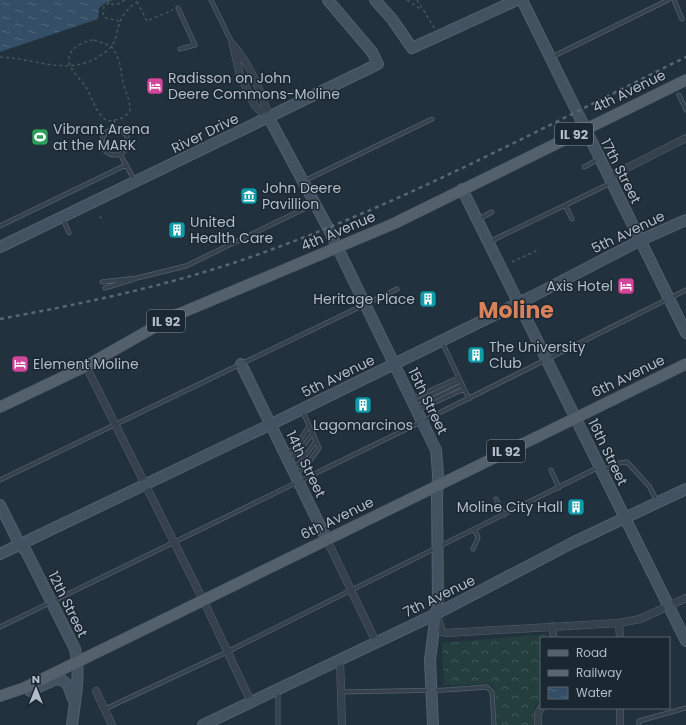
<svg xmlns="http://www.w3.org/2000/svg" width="686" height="725" viewBox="0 0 686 725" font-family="Poppins,sans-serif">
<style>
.forest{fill:url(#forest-crowns)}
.water{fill:url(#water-ripples)}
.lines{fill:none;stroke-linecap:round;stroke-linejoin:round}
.lane-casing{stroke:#54606a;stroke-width:5}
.street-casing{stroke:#54606a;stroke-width:8}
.secondary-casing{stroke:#54606a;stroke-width:12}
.primary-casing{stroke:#424e58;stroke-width:12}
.path{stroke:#415a59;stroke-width:1.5;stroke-dasharray:3 3;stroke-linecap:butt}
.lane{stroke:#35424d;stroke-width:3.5}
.street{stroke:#35424d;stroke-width:7}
.secondary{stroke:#435260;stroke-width:10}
.primary{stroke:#53616d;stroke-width:11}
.rail{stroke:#576774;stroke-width:2.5;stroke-dasharray:4 4;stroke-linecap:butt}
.labels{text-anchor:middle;stroke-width:3;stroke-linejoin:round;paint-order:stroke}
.shield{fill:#1b2731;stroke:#84909b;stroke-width:1}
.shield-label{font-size:13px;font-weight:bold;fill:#b1bdc8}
.poi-label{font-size:14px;fill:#b1bdc8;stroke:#1b2731;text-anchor:start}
.street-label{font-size:14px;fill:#b1bdc8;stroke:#1b2731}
.town-label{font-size:22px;font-weight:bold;fill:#d9815b;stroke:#1b2731}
</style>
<defs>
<pattern id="forest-crowns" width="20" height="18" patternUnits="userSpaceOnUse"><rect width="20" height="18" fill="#233e3d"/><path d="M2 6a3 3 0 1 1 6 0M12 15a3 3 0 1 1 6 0" fill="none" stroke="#415858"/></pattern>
<pattern id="water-ripples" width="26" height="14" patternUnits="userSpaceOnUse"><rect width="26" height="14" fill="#344f65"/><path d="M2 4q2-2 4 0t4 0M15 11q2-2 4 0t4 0" fill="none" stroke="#4f667a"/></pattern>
</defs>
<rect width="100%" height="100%" fill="#21313d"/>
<!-- forest -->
<path class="forest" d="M 547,634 L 547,638 L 541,638 L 541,697 L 534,709 L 534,725 L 497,725 L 495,693 L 492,684 L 444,685 L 442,643 Z"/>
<!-- water -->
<path class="water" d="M 0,0 L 114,0 L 107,2 L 99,8 L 98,19 L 0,52 Z"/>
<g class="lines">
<defs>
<path id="lane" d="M 211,0 L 233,45
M 674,0 L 682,19
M 178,8 L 195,45 L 180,49
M 552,57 L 668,0
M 679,95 L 686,110
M102 142a13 13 0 1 1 26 0a13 13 0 1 1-26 0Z
M 120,154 L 135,181
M 584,167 L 599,159
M 304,181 L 432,119
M 565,205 L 572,219
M 62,217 L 69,233
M 479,219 L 492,212
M 0,226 L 126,165
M 489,242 L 611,183
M 102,282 L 137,278 L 186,266 L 314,204
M 105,288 L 134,279
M 442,342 L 469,399
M 412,399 L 458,378
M 414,403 L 460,381
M 416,407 L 462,385
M 418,410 L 464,389
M 286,453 L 294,449 L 309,426
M 289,458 L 297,454 L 313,433
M 292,467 L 300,463 L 316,441 L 302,410
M 551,470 L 559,488
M 602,471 L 619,463 L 627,462 L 649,486 L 657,501
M 295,473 L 305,468 L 319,448 L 316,441
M 0,480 L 397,289
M 496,499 L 504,515
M 473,549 L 478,538 L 475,530
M 0,627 L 423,421 L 686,290
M 278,690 L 278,725
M 341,692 L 445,690 L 487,687 L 492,692 L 494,725
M 105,709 L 227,652 L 599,467
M 639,725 L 639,721 L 686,708"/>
<path id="street" d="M 233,45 L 240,75 L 255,106 L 269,118
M 233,45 C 250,65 262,93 269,118
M 609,177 L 686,138
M 86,366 L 207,608 L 251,702
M 327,540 L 376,642
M 437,616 L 442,632 L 446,633 L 619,623 L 640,619 L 686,598
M 619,623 L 620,638
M 553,626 L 553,638
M 340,660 L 342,725
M 96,691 L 112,725
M 620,708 L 620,725
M 538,725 L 538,714 L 541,708"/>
<path id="secondary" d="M 375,0 L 392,19 L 412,48 L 517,0
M 522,0 L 686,333
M 269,118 L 328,228 L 436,450 L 438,474 L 437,498 L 438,598 L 430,660 L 433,725
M 462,189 L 686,641
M 0,247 L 378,64 L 372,52 L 328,0
M 241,364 L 327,540
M 0,505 L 20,545 L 26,551 L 75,649 C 81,674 75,700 72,725
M 0,554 L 286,417 L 533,296 L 641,240 L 686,220
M 30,691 L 54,680 L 61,679 L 68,685 L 73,699
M 203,725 L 436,614 L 572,543 L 686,489"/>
<path id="primary" d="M 0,407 L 86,366 L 174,316 L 393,224 L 686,80
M 0,696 L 24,688 L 686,364"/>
</defs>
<!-- lane casing -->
<use href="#lane" class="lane-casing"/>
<!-- street casing -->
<use href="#street" class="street-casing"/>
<!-- secondary casing -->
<use href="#secondary" class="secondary-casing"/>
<!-- primary casing -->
<use href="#primary" class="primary-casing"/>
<!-- path -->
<path class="path" d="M 107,0 L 109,3 L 116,5 L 125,0
M 407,0 L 422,10
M 417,0 L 435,29
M 137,2 L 147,21 L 173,10
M 109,3 L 104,6 L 103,15 L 106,18 L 119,21
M 94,40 L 111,46 C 123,63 119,69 124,86 C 127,95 130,101 130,111 C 124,119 117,120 107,121 C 95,112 93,100 86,87 C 81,80 73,73 70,65 C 64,50 83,41 94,40 Z
M 0,57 C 33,58 67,76 98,57 C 104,53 111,49 114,42 C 116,38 117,32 118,28 C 121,15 129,7 140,0
M 114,120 L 116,129
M 100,216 L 103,222
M 512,262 L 538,250"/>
<!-- lane -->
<use href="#lane" class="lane"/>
<!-- street -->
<use href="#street" class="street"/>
<!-- secondary -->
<use href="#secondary" class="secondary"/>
<!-- primary -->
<use href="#primary" class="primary"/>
<!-- rail -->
<path class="rail" d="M 0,319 C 92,302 185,282 273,249 C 415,197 550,124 686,57"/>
</g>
<!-- icons -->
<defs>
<symbol id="hotel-square" viewBox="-11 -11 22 22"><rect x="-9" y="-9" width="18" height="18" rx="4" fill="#d1479c" stroke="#1b2731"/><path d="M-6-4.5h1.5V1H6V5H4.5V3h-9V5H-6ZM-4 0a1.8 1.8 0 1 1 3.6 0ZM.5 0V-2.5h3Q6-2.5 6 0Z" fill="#fff"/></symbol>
<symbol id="stadium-square" viewBox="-11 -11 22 22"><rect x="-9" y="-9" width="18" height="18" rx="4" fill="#2e9e5b" stroke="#1b2731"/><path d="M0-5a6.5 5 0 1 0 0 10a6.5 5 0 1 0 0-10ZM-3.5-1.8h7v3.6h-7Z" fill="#fff"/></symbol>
<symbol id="museum-square" viewBox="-11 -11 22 22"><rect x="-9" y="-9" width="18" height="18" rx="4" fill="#0f9aa8" stroke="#1b2731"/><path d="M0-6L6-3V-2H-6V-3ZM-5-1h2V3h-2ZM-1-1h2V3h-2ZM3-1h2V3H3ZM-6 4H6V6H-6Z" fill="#fff"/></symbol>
<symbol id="building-square" viewBox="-11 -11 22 22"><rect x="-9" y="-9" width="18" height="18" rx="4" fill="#0f9aa8" stroke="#1b2731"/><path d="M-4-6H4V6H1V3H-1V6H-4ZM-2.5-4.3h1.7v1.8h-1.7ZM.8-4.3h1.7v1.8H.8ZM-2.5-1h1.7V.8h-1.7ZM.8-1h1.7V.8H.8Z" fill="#fff"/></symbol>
</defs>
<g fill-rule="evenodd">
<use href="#hotel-square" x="145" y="76" width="20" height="20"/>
<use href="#stadium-square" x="30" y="127" width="20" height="20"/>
<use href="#museum-square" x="239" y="186" width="20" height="20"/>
<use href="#building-square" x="167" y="220" width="20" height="20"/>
<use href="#hotel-square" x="616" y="276" width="20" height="20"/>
<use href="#building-square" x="418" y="289" width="20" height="20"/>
<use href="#building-square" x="466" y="345" width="20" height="20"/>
<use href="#hotel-square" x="10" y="354" width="20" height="20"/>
<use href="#building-square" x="353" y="395" width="20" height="20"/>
<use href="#building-square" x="566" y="497" width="20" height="20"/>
</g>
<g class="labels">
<!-- shield labels -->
<g class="shield">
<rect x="555" y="123" width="38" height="22" rx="3"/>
<rect x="147" y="310" width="38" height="22" rx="3"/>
<rect x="487" y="440" width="38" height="22" rx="3"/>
</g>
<g class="shield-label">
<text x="574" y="139">IL 92</text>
<text x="166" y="326">IL 92</text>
<text x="506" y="456">IL 92</text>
</g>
<!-- poi labels -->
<g class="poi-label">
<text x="168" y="83">Radisson on John<tspan x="168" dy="16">Deere Commons-Moline</tspan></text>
<text x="53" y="134">Vibrant Arena<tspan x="53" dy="16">at the MARK</tspan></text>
<text x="262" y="193">John Deere<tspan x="262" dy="16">Pavillion</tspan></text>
<text x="190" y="227">United<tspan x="190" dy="16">Health Care</tspan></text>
<text x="613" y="291" text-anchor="end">Axis Hotel</text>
<text x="415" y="304" text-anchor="end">Heritage Place</text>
<text x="489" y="352">The University<tspan x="489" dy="16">Club</tspan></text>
<text x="33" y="369">Element Moline</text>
<text x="363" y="430" text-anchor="middle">Lagomarcinos</text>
<text x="563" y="512" text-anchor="end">Moline City Hall</text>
</g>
<!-- street labels -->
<g class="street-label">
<text transform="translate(629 91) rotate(-26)" y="5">4th Avenue</text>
<text transform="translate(205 133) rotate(-26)" y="5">River Drive</text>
<text transform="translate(621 171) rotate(63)" y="5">17th Street</text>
<text transform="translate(338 231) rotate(-23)" y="5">4th Avenue</text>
<text transform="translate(628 232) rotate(-26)" y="5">5th Avenue</text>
<text transform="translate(338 376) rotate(-26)" y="5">5th Avenue</text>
<text transform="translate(628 376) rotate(-26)" y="5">6th Avenue</text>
<text transform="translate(428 401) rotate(64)" y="5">15th Street</text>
<text transform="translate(608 452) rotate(64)" y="5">16th Street</text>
<text transform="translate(306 464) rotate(64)" y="5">14th Street</text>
<text transform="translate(337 518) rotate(-26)" y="5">6th Avenue</text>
<text transform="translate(439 596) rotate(-26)" y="5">7th Avenue</text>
<text transform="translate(68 604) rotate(64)" y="5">12th Street</text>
</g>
<!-- town labels -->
<g class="town-label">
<text x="516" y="318">Moline</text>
</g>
</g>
<!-- legend -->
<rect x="540" y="637" width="130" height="72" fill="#1b2731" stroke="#57636d"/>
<rect x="548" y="650" width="20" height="6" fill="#53616d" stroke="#57636d"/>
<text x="576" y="657" font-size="12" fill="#b1bdc8">Road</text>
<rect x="548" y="670" width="20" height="6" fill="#576774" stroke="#57636d"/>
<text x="576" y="677" font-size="12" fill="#b1bdc8">Railway</text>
<rect x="548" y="687" width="20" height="12" fill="url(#water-ripples)" stroke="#57636d"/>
<text x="576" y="697" font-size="12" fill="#b1bdc8">Water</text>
<!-- north arrow -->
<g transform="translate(36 689)" stroke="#1b2731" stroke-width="3" paint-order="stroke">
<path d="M0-3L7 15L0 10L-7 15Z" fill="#b1bdc8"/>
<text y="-6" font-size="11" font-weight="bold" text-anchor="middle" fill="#b1bdc8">N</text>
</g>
</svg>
